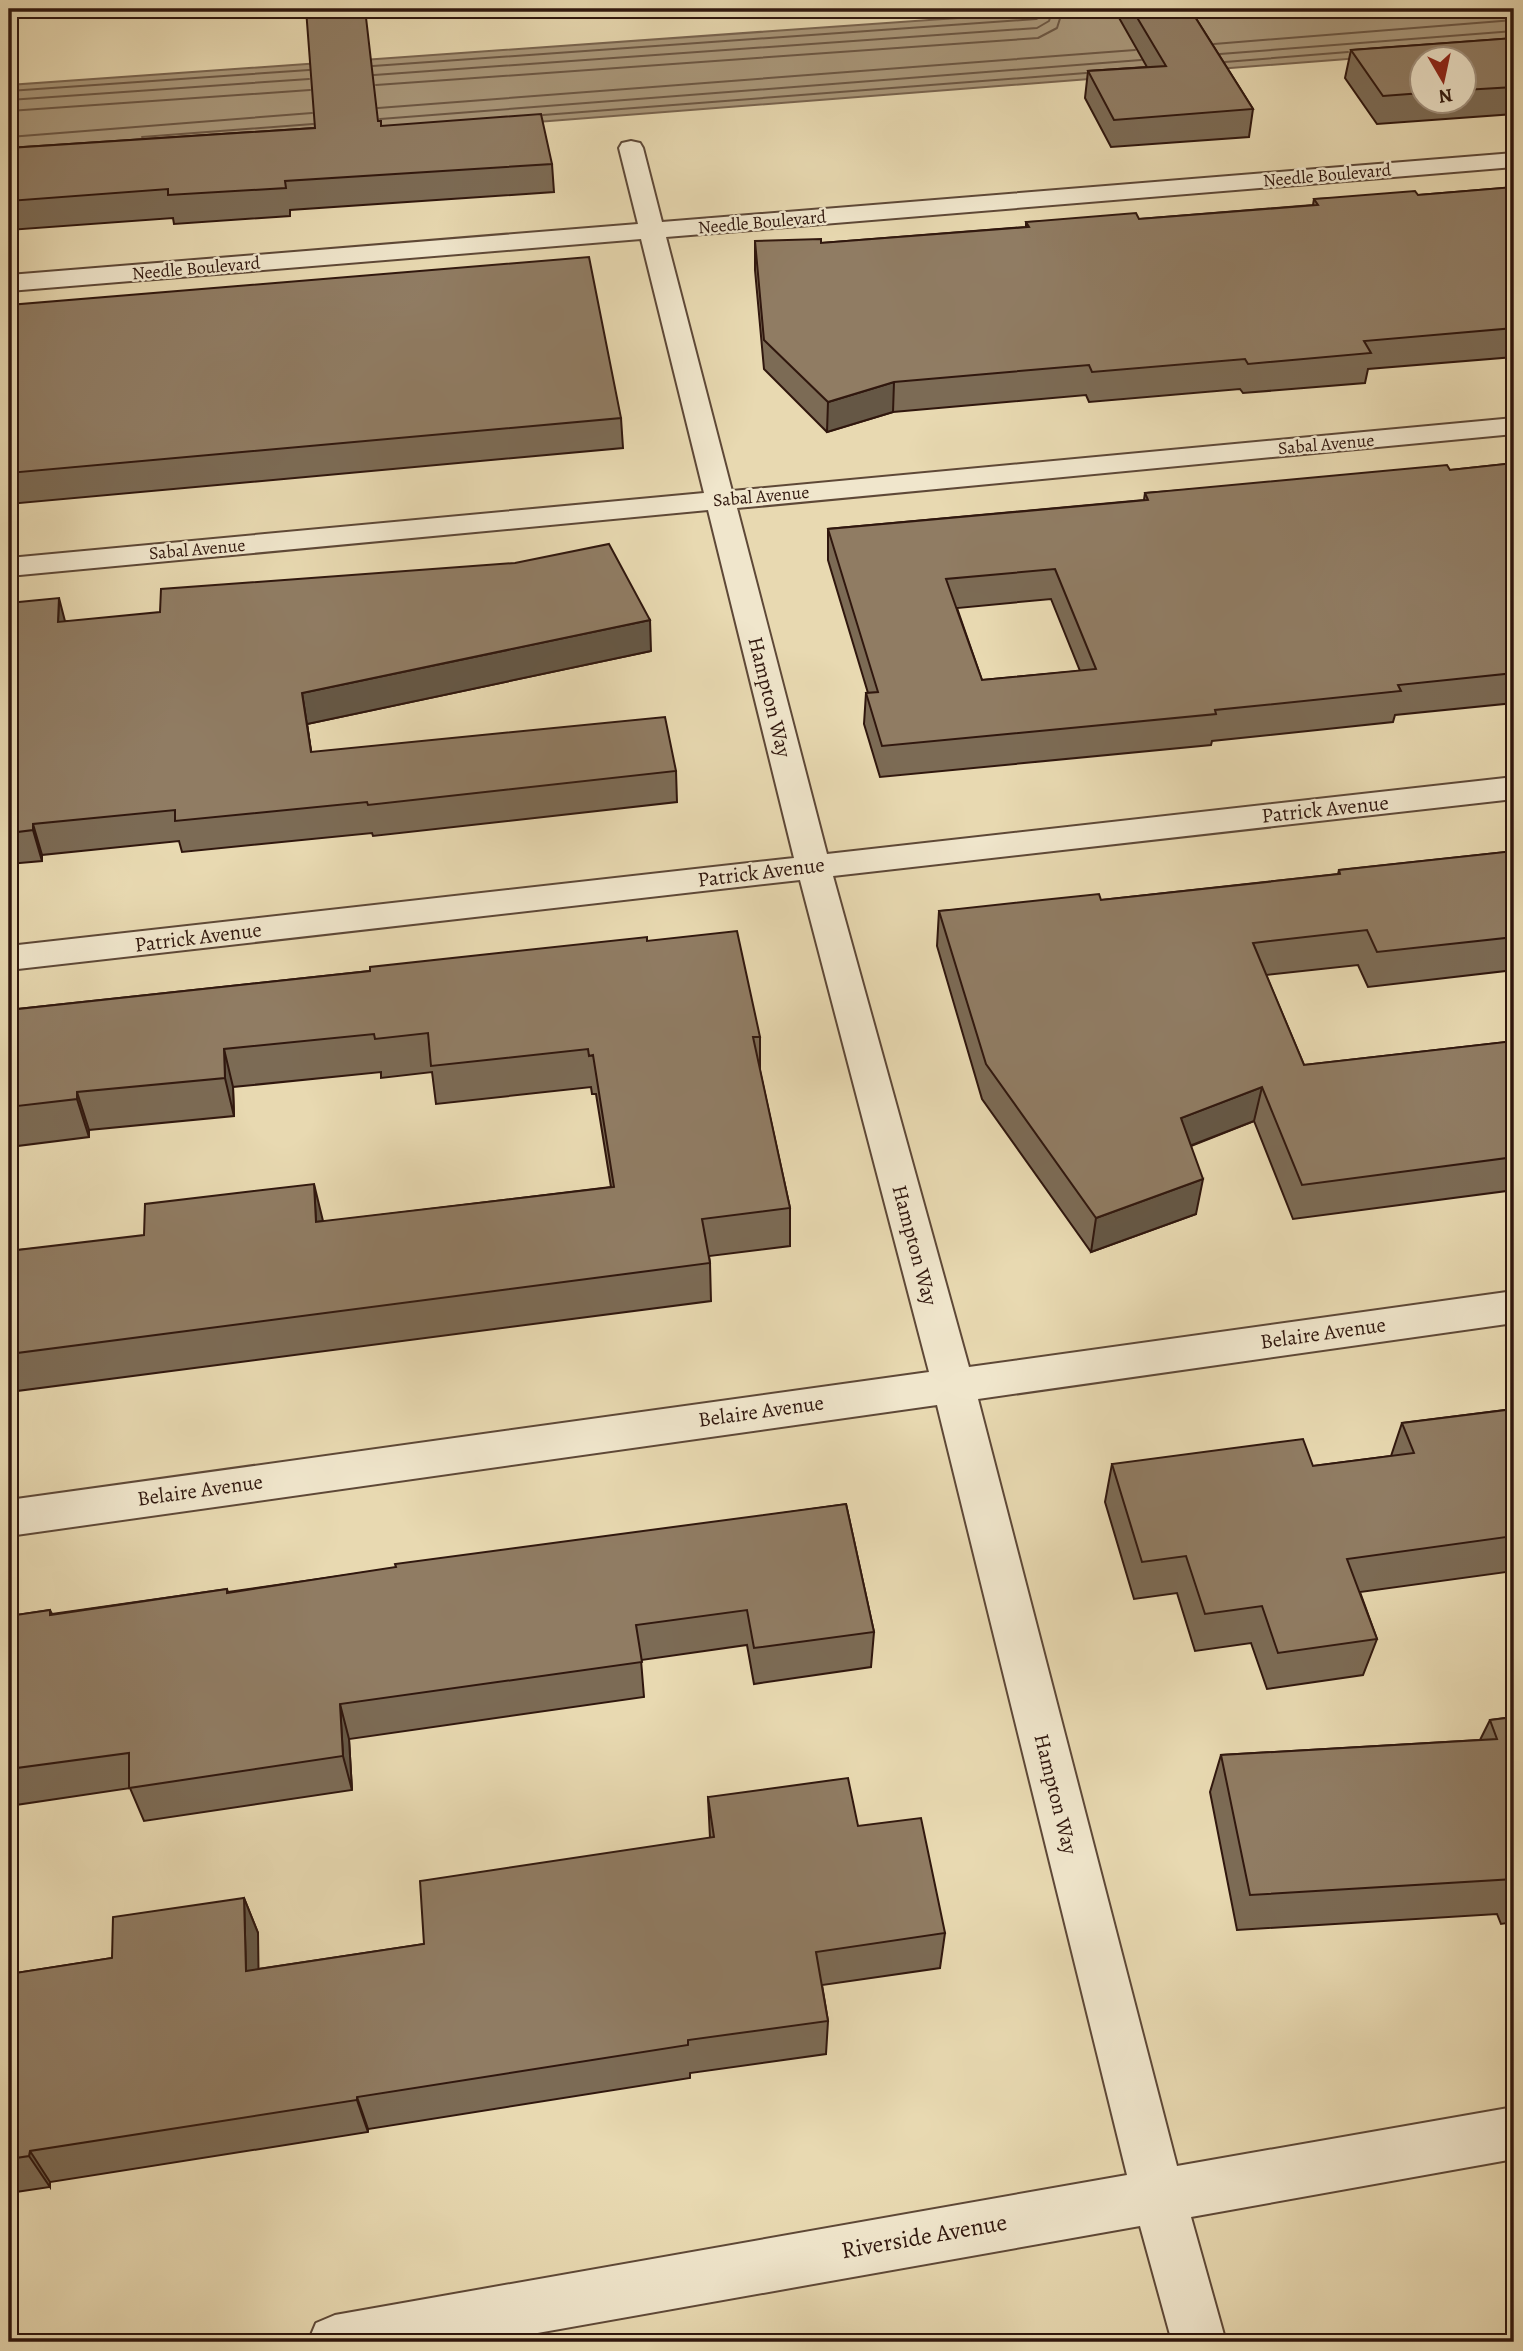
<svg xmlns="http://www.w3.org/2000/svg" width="1523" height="2351" viewBox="0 0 1523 2351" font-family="Alegreya,serif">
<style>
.water{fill:#a9977a;stroke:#79644f;stroke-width:2}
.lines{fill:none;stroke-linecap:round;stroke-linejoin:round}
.shore{stroke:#6c5744;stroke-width:2}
.street-casing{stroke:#5e4837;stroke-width:4}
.street{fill:#f0e6cc;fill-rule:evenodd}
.wall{fill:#7c6b55;stroke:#30170e;stroke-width:2;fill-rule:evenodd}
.shaded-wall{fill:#655745;stroke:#30170e;stroke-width:2}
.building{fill:#907c63;stroke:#30170e;stroke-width:2;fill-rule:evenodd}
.labels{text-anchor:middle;stroke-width:5;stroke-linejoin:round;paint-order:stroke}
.far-street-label{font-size:18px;fill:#30170e;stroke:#f0e6cc}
.street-label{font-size:21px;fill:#30170e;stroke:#f0e6cc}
.near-street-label{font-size:24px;fill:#30170e;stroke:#f0e6cc}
</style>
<rect width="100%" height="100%" fill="#e8d9b1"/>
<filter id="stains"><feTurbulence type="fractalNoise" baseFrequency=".00286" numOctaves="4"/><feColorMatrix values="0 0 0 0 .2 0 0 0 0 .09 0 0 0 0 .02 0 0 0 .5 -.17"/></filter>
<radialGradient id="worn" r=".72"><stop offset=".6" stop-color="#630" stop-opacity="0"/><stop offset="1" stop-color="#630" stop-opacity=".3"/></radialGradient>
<!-- water -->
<path class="water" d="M 1084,9 L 1514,9 L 1514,46 L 9,163 L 9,85 Z"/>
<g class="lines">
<!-- shore -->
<path class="shore" d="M 1214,44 L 1514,20
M 1220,54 L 1514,31
M 1225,62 L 1348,52
M 373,66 L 1036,19 L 1042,16 L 1044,9
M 374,75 L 1037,28 L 1049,21 L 1053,9
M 376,85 L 1038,38 L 1057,28 L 1063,9
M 9,91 L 309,70
M 9,100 L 309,79
M 378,108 L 1135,50
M 9,111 L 310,90
M 543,115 L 1086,73
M 380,119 L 1141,60
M 9,137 L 312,113
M 142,137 L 313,124"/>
<defs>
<path id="street" d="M 631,141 L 640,143 L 643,148 L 662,222 L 1514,153 L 1514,167 L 666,237 L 732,491 L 1514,418 L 1514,434 L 737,508 L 827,854 L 1514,777 L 1514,799 L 833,876 L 969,1367 L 1514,1291 L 1514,1323 L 978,1399 L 1177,2166 L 1514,2107 L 1514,2159 L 1191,2217 L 1226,2342 L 1172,2342 L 1140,2226 L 487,2342 L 308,2342 L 316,2323 L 335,2315 L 1127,2175 L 937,1405 L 9,1536 L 9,1500 L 929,1372 L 800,880 L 9,970 L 9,946 L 794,858 L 708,510 L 9,576 L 9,558 L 704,493 L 641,239 L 9,291 L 9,275 L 638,224 L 619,148 L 622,143 Z"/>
</defs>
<!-- street casing -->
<use href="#street" class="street-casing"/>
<!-- street -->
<use href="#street" class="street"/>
</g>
<!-- wall -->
<path class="wall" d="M 1114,9 L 1190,9 L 1253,109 L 1249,137 L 1111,147 L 1085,98 L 1088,71 L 1147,67 Z
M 1514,38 L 1514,114 L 1377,124 L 1345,78 L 1351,50 ZM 1422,60 L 1464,60 L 1464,102 L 1422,102 Z
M 378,121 L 381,126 L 552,164 L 554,192 L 290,210 L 290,216 L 174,224 L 173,218 L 9,230 L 9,148 L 315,128 Z
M 1514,187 L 1514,357 L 1368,369 L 1365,383 L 1243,393 L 1240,389 L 1089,402 L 1086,395 L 893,412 L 827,432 L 764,369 L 755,270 L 755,241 L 821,243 L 1026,227 L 1026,222 L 1139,219 L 1313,205 L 1314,199 L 1418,195 Z
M 9,305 L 621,418 L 623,448 L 9,504 Z
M 1514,463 L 1514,703 L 1395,715 L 1393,722 L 1212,741 L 1211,745 L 880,777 L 864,724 L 866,693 L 868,693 L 828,560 L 828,529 L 1144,500 L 1145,493 L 1450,470 ZM 1051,599 L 1080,671 L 982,680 L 957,608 Z
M 9,603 L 65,621 L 651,651 L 307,724 L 311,752 L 676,771 L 677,802 L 373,836 L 372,833 L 182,852 L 179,841 L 42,855 L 42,861 L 9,864 Z
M 1514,851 L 1514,970 L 1368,987 L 1358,965 L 1266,975 L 1304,1065 L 1514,1041 L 1514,1190 L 1293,1219 L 1254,1121 L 1191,1146 L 1196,1214 L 1091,1252 L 982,1099 L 937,946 L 939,911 L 1101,900 L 1338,874 L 1339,870 Z
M 647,941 L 760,1037 L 760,1071 L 790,1208 L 790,1246 L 709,1256 L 710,1263 L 711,1301 L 9,1392 L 9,1251 L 323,1222 L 611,1187 L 596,1094 L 592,1094 L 591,1087 L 436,1104 L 432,1072 L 381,1078 L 381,1072 L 233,1087 L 234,1116 L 89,1130 L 89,1137 L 9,1147 L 9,1010 Z
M 1514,1409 L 1514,1571 L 1360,1592 L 1377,1639 L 1363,1675 L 1267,1689 L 1251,1643 L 1195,1651 L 1177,1593 L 1134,1599 L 1105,1502 L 1112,1464 L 1313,1466 L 1391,1456 L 1402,1423 Z
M 846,1504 L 874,1632 L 871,1667 L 754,1684 L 747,1645 L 641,1660 L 644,1697 L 349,1739 L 352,1790 L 144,1821 L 130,1788 L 9,1806 L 9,1616 L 50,1610 L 52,1614 L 227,1589 L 228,1592 Z
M 1514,1717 L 1514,1922 L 1501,1924 L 1497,1914 L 1237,1930 L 1210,1792 L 1221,1755 L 1480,1740 L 1490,1720 Z
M 708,1797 L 858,1826 L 945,1933 L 940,1968 L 822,1985 L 828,2021 L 826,2054 L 690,2073 L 690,2078 L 368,2129 L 368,2132 L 50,2182 L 50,2187 L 9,2193 L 9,1974 L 112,1958 L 244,1898 L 258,1933 L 258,1969 L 424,1944 L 710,1838 Z"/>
<!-- shaded-wall -->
<path class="shaded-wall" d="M 894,382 L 893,412 L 827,432 L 828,402 Z
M 59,598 L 67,629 L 58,622 Z
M 650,620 L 651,651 L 307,724 L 316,783 L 302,693 Z
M 33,824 L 42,855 L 42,861 L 33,830 Z
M 224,1049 L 233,1087 L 234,1116 L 225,1078 Z
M 1262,1087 L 1254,1121 L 1174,1152 L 1181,1118 Z
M 77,1092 L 89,1130 L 89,1137 L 77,1099 Z
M 1203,1179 L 1196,1214 L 1091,1252 L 1096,1218 Z
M 314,1184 L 323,1221 L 316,1222 Z
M 340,1704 L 349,1739 L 352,1790 L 343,1756 Z
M 244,1898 L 258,1933 L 259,2005 L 246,1971 Z
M 357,2097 L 368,2129 L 368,2132 L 357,2100 Z
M 30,2151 L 50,2182 L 50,2187 L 29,2156 Z"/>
<!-- building -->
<path class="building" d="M 306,9 L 365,9 L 378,121 L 381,121 L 381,126 L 541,114 L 552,164 L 285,181 L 286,188 L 168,195 L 168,189 L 9,201 L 9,148 L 315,128 Z
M 1132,9 L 1190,9 L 1253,109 L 1114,120 L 1088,71 L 1166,66 Z
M 1514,38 L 1514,87 L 1464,90 L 1464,60 L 1422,60 L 1422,93 L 1383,96 L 1351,50 Z
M 1514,187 L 1514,328 L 1364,341 L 1371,353 L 1248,364 L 1245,359 L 1092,372 L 1089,365 L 894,382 L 828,402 L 764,340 L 755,241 L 821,239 L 821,243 L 1029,227 L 1026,222 L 1136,213 L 1139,219 L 1318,205 L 1314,199 L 1415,191 L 1418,195 Z
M 589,257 L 621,418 L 9,473 L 9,305 Z
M 1514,463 L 1514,673 L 1398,685 L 1401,691 L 1215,710 L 1216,714 L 882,746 L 866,693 L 878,692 L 828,529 L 1148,500 L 1145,493 L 1447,465 L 1450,470 ZM 1055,569 L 1096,669 L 982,680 L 946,579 Z
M 609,544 L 650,620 L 302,693 L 311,752 L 665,717 L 676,771 L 368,805 L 367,802 L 175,821 L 175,810 L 33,824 L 33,830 L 9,833 L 9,603 L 59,598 L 58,622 L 160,612 L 161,589 L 515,563 Z
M 1514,851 L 1514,937 L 1377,952 L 1367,930 L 1253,943 L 1304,1065 L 1514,1041 L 1514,1157 L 1302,1185 L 1262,1087 L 1181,1118 L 1203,1179 L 1096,1218 L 986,1064 L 939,911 L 1099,894 L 1101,900 L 1340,874 L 1339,870 Z
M 737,931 L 760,1037 L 753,1037 L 790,1208 L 702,1219 L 710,1263 L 9,1354 L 9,1251 L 144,1235 L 145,1204 L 314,1184 L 316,1222 L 614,1187 L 593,1055 L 589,1056 L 588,1049 L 431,1066 L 428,1033 L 375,1039 L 374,1034 L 224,1049 L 225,1078 L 77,1092 L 77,1099 L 9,1107 L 9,1010 L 370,971 L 370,967 L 647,937 L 647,941 Z
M 1514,1409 L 1514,1536 L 1347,1559 L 1377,1639 L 1278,1653 L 1262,1606 L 1205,1614 L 1186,1556 L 1142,1562 L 1112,1464 L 1303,1439 L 1313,1466 L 1414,1453 L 1402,1423 Z
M 846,1504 L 874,1632 L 754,1648 L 747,1610 L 636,1625 L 642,1662 L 340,1704 L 343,1756 L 129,1788 L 129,1753 L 9,1769 L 9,1616 L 50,1610 L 50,1615 L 227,1589 L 227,1593 L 396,1567 L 395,1564 Z
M 1514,1717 L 1514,1879 L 1250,1895 L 1221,1755 L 1497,1739 L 1490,1720 Z
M 848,1778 L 858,1826 L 921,1818 L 945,1933 L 816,1952 L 828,2021 L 688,2040 L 688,2045 L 357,2097 L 357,2100 L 30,2151 L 29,2156 L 9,2159 L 9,1974 L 112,1958 L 113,1917 L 244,1898 L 246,1971 L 424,1944 L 420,1881 L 714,1837 L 708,1797 Z"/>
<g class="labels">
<!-- far-street labels -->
<g class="far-street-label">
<text transform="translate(1327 175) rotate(-5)" y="6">Needle Boulevard</text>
<text transform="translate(762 222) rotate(-5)" y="6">Needle Boulevard</text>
<text transform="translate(196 268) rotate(-5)" y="6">Needle Boulevard</text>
<text transform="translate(1326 444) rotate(-5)" y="6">Sabal Avenue</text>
<text transform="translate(761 496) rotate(-5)" y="6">Sabal Avenue</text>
<text transform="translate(197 549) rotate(-5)" y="6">Sabal Avenue</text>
</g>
<!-- street labels -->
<g class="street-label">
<text transform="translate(770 697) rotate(76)" y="7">Hampton Way</text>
<text transform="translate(1325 809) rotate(-6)" y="7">Patrick Avenue</text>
<text transform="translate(761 872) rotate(-7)" y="7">Patrick Avenue</text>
<text transform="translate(198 937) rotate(-7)" y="7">Patrick Avenue</text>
<text transform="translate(915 1245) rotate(75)" y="7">Hampton Way</text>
<text transform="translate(1323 1333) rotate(-8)" y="7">Belaire Avenue</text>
<text transform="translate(761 1411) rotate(-8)" y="7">Belaire Avenue</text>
<text transform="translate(200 1490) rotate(-8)" y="7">Belaire Avenue</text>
<text transform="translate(1056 1794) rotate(76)" y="7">Hampton Way</text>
</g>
<!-- near-street labels -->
<g class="near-street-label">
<text transform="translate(924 2236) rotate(-10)" y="8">Riverside Avenue</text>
</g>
</g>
<!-- margin -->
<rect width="1523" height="2351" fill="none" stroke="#e8d9b1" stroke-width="35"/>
<rect x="10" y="10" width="1502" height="2330" fill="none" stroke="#30170e" stroke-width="3.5"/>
<rect x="18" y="18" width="1488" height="2316" fill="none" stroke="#30170e" stroke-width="2"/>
<!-- north arrow -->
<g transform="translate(1443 80) rotate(171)"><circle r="33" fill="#f0e6cc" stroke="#a39380" stroke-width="2"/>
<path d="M0-5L12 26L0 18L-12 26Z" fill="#8f2418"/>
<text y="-10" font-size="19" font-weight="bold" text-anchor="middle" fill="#30170e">N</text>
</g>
<rect width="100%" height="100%" filter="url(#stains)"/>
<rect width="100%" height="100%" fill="url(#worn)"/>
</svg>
